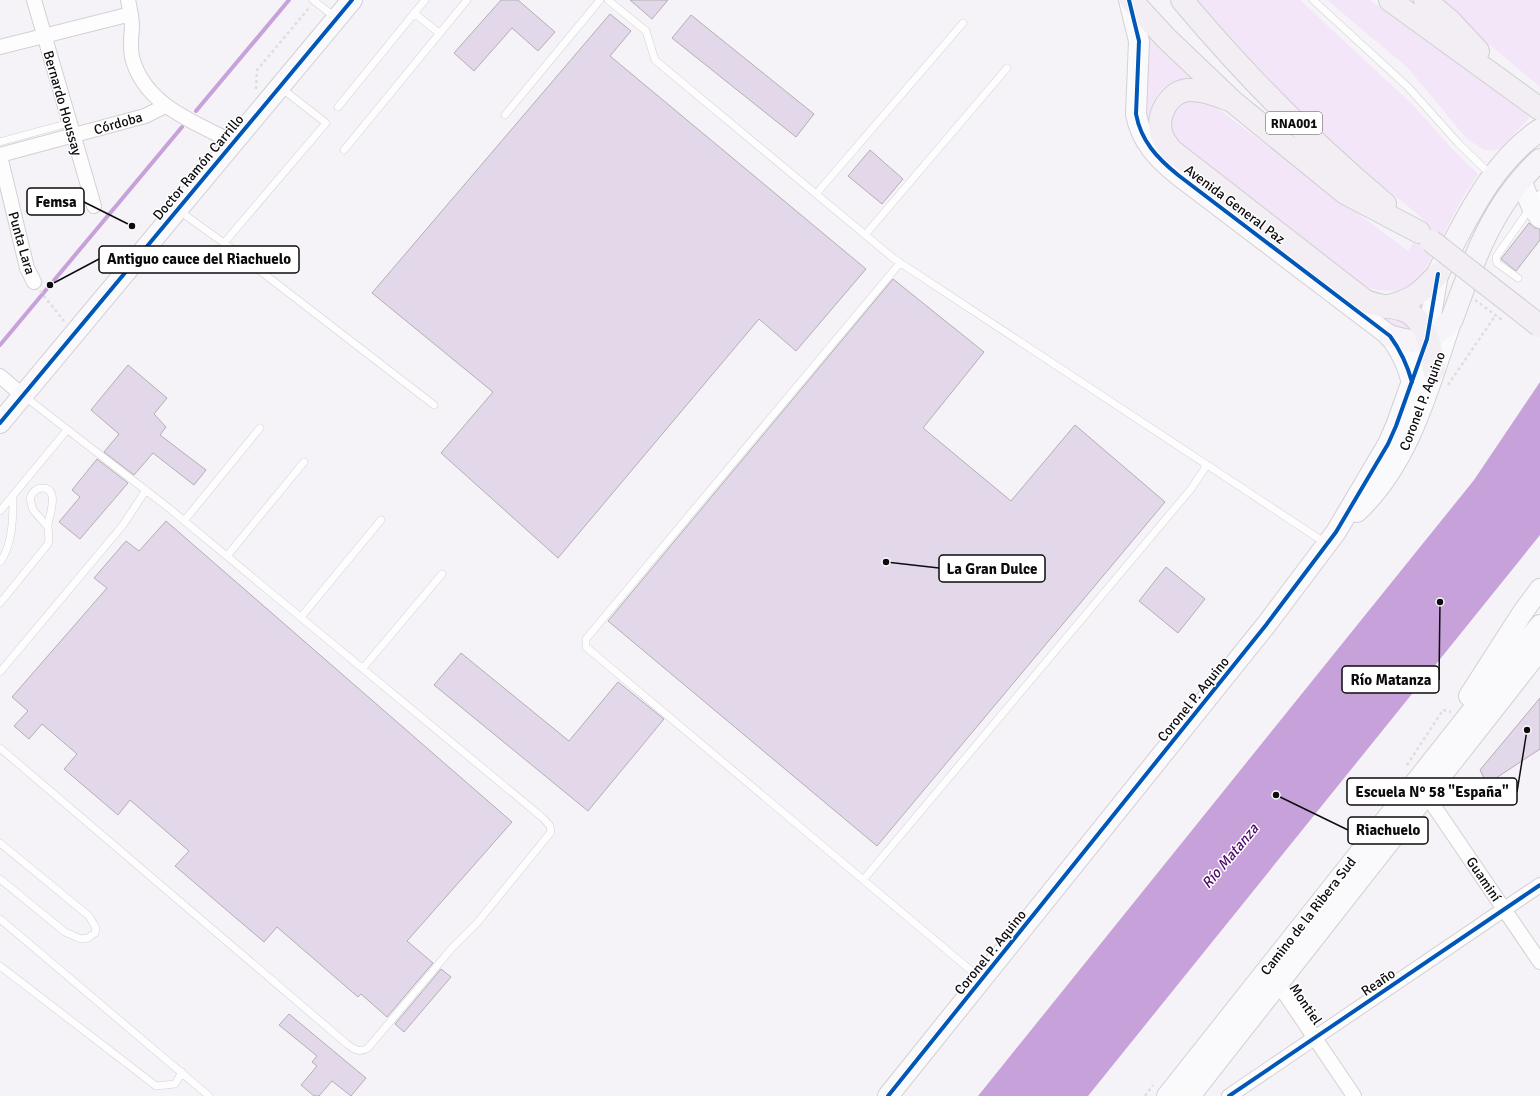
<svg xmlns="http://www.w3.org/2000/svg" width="1540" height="1096" viewBox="0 0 1540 1096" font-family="Signika,sans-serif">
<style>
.green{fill:#f3e6f9}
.water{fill:#c7a1d9}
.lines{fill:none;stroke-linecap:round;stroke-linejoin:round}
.stream{stroke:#c7a1d9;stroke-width:4}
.building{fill:#e3d8e9;stroke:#b1afb3}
.lane-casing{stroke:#d2d0d3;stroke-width:8}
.street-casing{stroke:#d2d0d3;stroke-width:16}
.secondary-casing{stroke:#d2d0d3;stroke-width:22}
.primary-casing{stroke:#cfcfd0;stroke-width:24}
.highway-casing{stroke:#cfcfd0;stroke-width:24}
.path{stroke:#dedede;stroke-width:2.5;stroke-dasharray:3 3;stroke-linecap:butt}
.lane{stroke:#fefdfe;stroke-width:7}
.street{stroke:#fefdfe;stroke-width:14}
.secondary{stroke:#faf9fb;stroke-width:20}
.primary{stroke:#f7f4f9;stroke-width:22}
.highway{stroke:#f2eef4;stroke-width:22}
.highway-bridge-casing{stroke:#cfcfd0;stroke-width:24;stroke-linecap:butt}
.highway-bridge{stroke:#f2eef4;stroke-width:22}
.cycleway-casing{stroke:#fff;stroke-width:6}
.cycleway{stroke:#0057b8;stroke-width:4}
.labels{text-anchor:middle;stroke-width:3;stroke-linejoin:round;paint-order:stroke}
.shield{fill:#fff;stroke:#565456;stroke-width:1}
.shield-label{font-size:13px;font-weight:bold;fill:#0d0b0d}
.street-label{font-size:14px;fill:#0d0b0d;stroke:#fff}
.water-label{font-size:15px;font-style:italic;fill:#52086c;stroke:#fff}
.leader{fill:none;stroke:#0d0b0d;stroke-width:1.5}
.callout-dot{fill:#0d0b0d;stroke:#fff;stroke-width:1.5}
.callout{fill:#fff;stroke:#0d0b0d;stroke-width:1.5}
.callout-label{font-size:15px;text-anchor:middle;font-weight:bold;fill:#0d0b0d}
</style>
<rect width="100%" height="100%" fill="#f5f3f7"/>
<!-- green -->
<path class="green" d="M 1197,0 L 1300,0 L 1414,106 L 1452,149 L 1478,174 L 1464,195 L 1424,271 L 1412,284 L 1398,291 L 1377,290 L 1359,285 L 1173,139 L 1169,117 C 1184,99 1186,96 1209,102 L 1408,251 L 1427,223 C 1407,203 1382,187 1361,168 C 1302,116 1248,59 1197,0 Z
M 1327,0 L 1370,0 L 1530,117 L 1501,148 L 1495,150 L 1484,150 L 1467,139 L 1408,68 Z
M 1436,0 L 1540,0 L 1540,87 Z
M 1149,37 L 1198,80 C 1187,80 1177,80 1167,85 C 1153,92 1146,120 1152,134 C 1155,144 1164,151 1170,158 L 1371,310 C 1387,312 1403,313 1413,326 L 1408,331 L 1393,329 L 1373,316 L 1169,159 C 1142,131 1136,111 1145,73 C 1148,60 1151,50 1149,37 Z"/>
<!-- water -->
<path class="water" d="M 1540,382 L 1540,535 L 1088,1096 L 978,1096 L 1474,480 Z"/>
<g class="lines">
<!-- stream -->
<path class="stream" d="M 196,111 L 289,0
M 0,345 L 182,127"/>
</g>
<!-- building -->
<path class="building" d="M 501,0 L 518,0 L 555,32 L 538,51 L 512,28 L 474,71 L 454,53 Z
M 630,0 L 668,0 L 652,19 Z
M 610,14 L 631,31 L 610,56 L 866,269 L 796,351 L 759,319 L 558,558 L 441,453 L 493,392 L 372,293 Z
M 691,15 L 814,114 L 796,137 L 672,38 Z
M 870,150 L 903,179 L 882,204 L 848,176 Z
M 1529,223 L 1535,228 L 1540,229 L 1540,240 L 1516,271 L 1501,259 Z
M 893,279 L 984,352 L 923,428 L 1011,501 L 1075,425 L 1165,502 L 877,846 L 608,621 Z
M 128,365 L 167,398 L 154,414 L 166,427 L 160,435 L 206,470 L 194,485 L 153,453 L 134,475 L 104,452 L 119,434 L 91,410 Z
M 97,459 L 128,483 L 80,539 L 59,522 L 80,497 L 72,490 Z
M 166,521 L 512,822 L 407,941 L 433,963 L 387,1017 L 361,994 L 358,997 L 277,927 L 264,942 L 175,866 L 189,851 L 130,800 L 118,815 L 64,769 L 77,754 L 42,724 L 29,739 L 14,726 L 28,711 L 12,697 L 107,588 L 94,578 L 126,541 L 139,551 Z
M 1166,567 L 1205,599 L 1178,633 L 1139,601 Z
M 461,653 L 569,741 L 618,682 L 664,719 L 588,811 L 434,685 Z
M 1540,698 L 1540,749 L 1487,784 L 1480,770 Z
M 441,969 L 451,977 L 404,1032 L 395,1024 Z
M 289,1014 L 366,1078 L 351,1096 L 332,1081 L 319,1096 L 314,1096 L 301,1085 L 317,1066 L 312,1062 L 317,1056 L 279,1025 Z"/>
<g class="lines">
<defs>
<path id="lane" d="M 313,0 L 335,17
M 608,0 L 646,31 L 655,60 L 893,258 L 1327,544
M 1313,0 L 1408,87 L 1459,144 L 1491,175
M 414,13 L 439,33
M 338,107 L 425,0
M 505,115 L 600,0
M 0,142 L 69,123
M 344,150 L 467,0
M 816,194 L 963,23
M 178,210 L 224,243 L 434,405
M 865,235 L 1007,68
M 224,243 L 326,123 L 280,87
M 900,263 L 586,639 L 586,647 L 980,978
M 1518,278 L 1497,263 L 1496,257 L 1540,194
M 0,511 L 67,430
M 184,521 L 260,428
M 227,556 L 304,462
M 0,562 C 13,545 13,516 13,495
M 0,603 L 48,544 C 50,538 48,532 48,525 C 49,516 61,487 41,488 C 35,489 32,493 30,498 L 33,510 L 48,527
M 301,617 L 381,520
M 363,668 L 442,574
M 0,672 L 123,525 L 146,490
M 0,748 L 347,1044 C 355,1050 359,1053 368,1048 L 452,948 L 477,923 L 551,832 L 550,826 L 543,818 L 170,509 L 24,396
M 0,843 L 89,916 L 96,928 L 95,933 L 88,938 L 81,939 L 65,932 L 0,879
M 863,880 L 1191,489 L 1207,465
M 0,919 L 209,1096
M 0,966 L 156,1086 L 175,1084 L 182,1072"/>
<path id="street" d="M 34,0 L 94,206
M 128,0 C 130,9 132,18 132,27 C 131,38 130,47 132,57 C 144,105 194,122 233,142
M 0,47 L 131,14
M 0,155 L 145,116 L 165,106
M 0,156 L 27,268 L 34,282
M 0,376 L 22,395
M 1427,796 L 1540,962
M 1279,985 L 1354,1096
M 1229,1096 L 1540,885"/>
<path id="secondary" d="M 1129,0 L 1139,41 L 1136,114 C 1141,141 1157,158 1178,175 L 1390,336 C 1401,351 1408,365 1412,383
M 1521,180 L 1531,205 L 1540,218
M 0,423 L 352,0
M 1357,512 C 1411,461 1429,386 1452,319
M 1469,696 L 1523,612 L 1540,589
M 888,1096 L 1266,625 L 1336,532 L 1388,444 L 1396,426 L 1427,339 L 1438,274
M 1167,1096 L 1540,625
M 1190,1096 L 1540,650"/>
<path id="primary" d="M 1439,271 C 1466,220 1491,163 1540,130
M 1390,336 C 1418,346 1433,340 1452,319 C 1473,261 1493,203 1540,160"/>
<path id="highway" d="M 1131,0 L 1166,38 L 1232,101 L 1345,193 L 1419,232
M 1182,0 C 1244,74 1311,142 1385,204
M 1390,0 L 1540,109
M 1425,0 L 1450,21 L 1478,51
M 1232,101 C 1218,96 1203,89 1188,90 C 1169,92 1157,114 1161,132 C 1162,139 1167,144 1171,150 L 1364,300 C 1376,306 1387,306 1400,309 C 1425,316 1432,347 1434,370
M 1385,307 C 1411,301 1420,294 1438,274"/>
</defs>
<!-- lane casing -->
<use href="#lane" class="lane-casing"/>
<!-- street casing -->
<use href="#street" class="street-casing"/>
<!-- secondary casing -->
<use href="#secondary" class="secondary-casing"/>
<!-- primary casing -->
<use href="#primary" class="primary-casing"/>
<!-- highway casing -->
<use href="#highway" class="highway-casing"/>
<!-- path -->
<path class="path" d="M 256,89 L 257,70 L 309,8
M 40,291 L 64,321
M 1475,300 L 1502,320
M 1448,385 L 1495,316
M 1407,765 L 1443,710 L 1451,712
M 1145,1096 L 1153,1085"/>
<!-- lane -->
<use href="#lane" class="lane"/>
<!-- street -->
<use href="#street" class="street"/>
<!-- secondary -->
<use href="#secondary" class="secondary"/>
<!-- primary -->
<use href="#primary" class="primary"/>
<!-- highway -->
<use href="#highway" class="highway"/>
<defs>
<path id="highway-bridge" d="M 1431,241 L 1540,326"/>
</defs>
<!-- highway-bridge casing -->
<use href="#highway-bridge" class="highway-bridge-casing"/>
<!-- highway-bridge -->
<use href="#highway-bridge" class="highway-bridge"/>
<defs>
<path id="cycleway" d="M 1129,0 L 1139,41 L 1136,114 C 1141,141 1157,158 1178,175 L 1390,336 C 1401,351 1407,364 1412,382
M 0,423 L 352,0
M 888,1096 L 1266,625 L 1336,532 L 1388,444 L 1396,426 L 1427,339 L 1438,274
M 1229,1096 L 1540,885"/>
</defs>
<!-- cycleway casing -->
<use href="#cycleway" class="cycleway-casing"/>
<!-- cycleway -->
<use href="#cycleway" class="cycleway"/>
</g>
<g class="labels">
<!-- shield labels -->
<rect class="shield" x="1266" y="112" width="56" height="22" rx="3"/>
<g class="shield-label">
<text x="1294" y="128">RNA001</text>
</g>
<!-- street labels -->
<g class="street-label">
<text transform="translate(63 103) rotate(74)" y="5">Bernardo Houssay</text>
<text transform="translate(118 123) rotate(-16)" y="5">Córdoba</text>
<text transform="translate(198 167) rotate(-50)" y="5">Doctor Ramón Carrillo</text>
<text transform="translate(1235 204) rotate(37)" y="5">Avenida General Paz</text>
<text transform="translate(22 243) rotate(74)" y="5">Punta Lara</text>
<text transform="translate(1422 401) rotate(-69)" y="5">Coronel P. Aquino</text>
<text transform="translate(1193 699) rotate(-51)" y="5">Coronel P. Aquino</text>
<text transform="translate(1484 879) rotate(56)" y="5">Guaminí</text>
<text transform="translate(1308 916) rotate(-52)" y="5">Camino de la Ribera Sud</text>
<text transform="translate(990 952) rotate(-51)" y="5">Coronel P. Aquino</text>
<text transform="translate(1378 982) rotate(-34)" y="5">Reaño</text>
<text transform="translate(1306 1004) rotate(56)" y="5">Montiel</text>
</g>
<!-- water labels -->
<g class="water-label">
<text transform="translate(1230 856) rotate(-50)" y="5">Río Matanza</text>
</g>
</g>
<!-- callouts -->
<path class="leader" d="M132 226L84 202M50 285L99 259M886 562L939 568M1440 602L1439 680M1527 730L1517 792M1276 795L1348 830"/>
<g class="callout-dot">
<circle cx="132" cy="226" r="4"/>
<circle cx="50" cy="285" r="4"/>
<circle cx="886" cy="562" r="4"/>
<circle cx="1440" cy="602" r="4"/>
<circle cx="1527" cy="730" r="4"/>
<circle cx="1276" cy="795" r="4"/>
</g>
<g class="callout">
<rect x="27" y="188" width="57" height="27" rx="4"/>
<rect x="99" y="246" width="200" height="27" rx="4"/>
<rect x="939" y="555" width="106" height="27" rx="4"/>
<rect x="1342" y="666" width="97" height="27" rx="4"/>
<rect x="1347" y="778" width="170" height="27" rx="4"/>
<rect x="1348" y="817" width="80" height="27" rx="4"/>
</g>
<g class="callout-label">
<text x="56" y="207">Femsa</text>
<text x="199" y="264">Antiguo cauce del Riachuelo</text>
<text x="992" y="574">La Gran Dulce</text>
<text x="1391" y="685">Río Matanza</text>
<text x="1432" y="797">Escuela N° 58 "España"</text>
<text x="1388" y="835">Riachuelo</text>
</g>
</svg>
